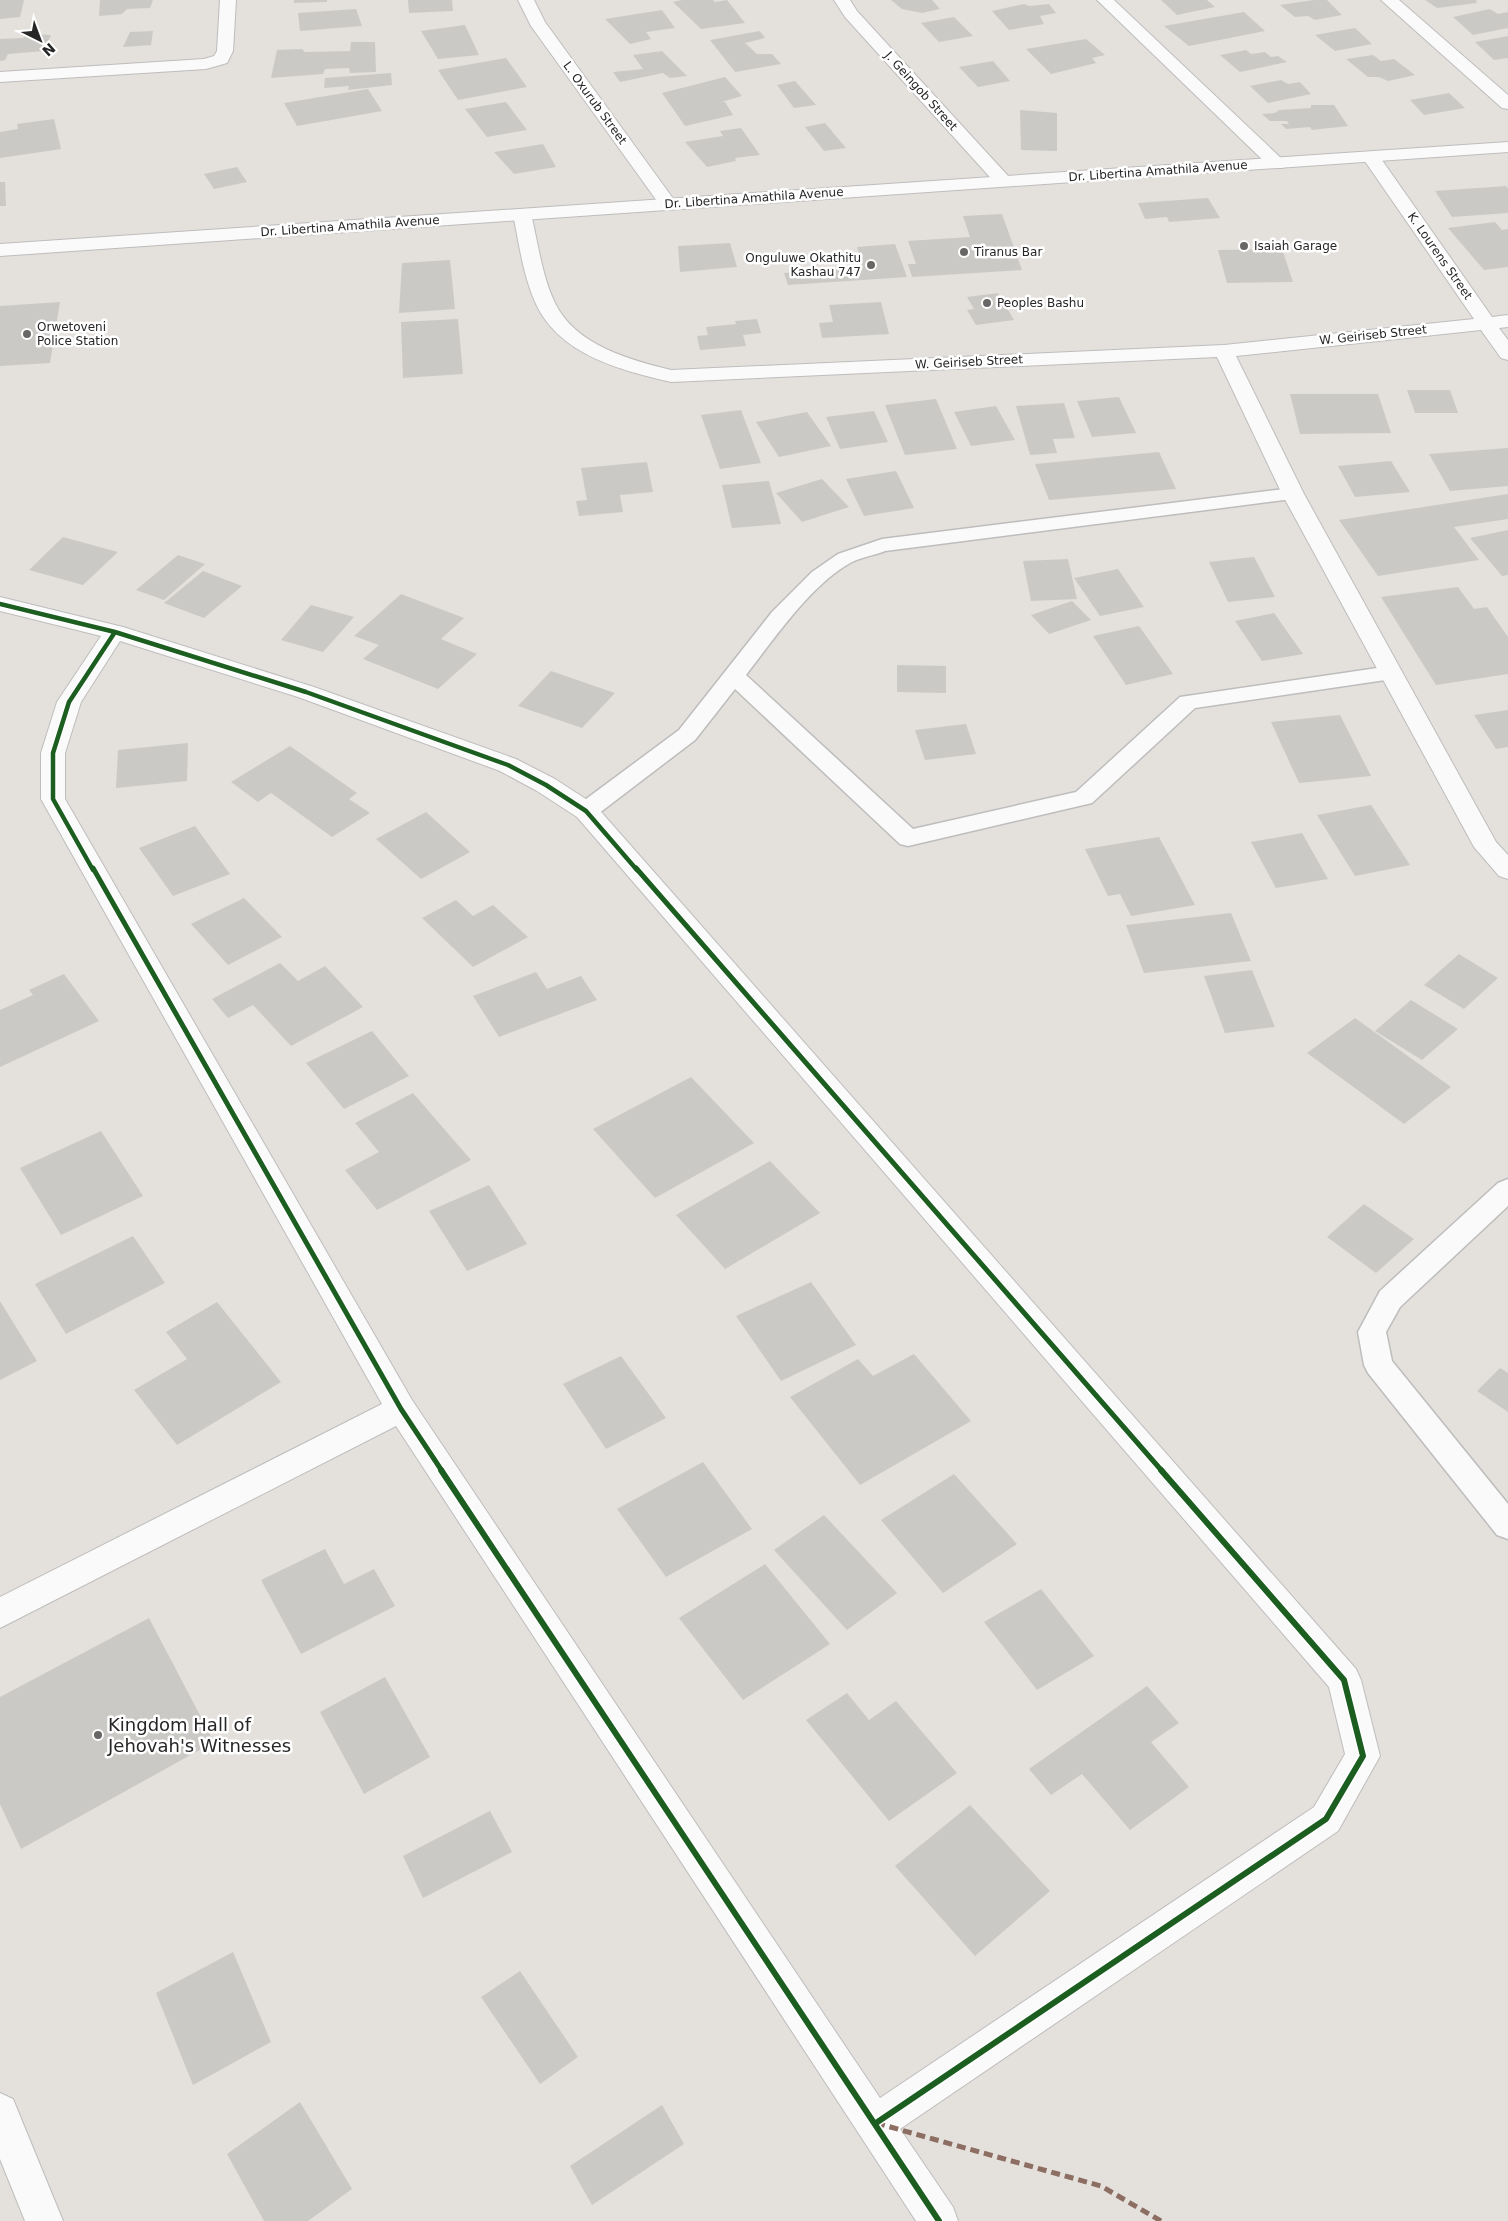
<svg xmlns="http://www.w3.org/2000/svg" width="1508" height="2221" viewBox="0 0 1508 2221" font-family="'DejaVu Sans',sans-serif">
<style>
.building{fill:#cbc9c6}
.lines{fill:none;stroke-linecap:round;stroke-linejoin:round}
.service-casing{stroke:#bebdbd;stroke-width:3}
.minor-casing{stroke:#bebdbd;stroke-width:2}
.tertiary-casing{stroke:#bebdbd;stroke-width:2}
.service{fill:#fbfafa;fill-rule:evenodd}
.minor{fill:#fbfafa;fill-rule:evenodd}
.tertiary{fill:#fbfafa;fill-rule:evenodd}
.quiet{stroke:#8d6e63;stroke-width:5;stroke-dasharray:9 5;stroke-linecap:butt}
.cycleway-far2-casing{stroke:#fff;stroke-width:7}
.cycleway-far1-casing{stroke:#fff;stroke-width:8}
.cycleway-casing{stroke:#fff;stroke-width:9}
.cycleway-far2{stroke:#1b5e20;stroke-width:4.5}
.cycleway-far1{stroke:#1b5e20;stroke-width:5}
.cycleway{stroke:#1b5e20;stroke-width:6}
.poi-dot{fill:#686766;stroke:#fff;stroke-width:2}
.labels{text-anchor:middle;stroke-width:5;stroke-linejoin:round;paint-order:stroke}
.far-street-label{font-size:12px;fill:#262626;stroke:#fff}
.far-poi-label{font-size:12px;fill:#262626;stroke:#fff;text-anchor:start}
.near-poi-label{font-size:18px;fill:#262626;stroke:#fff;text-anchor:start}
</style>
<rect width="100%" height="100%" fill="#e4e0dc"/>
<!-- building -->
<path class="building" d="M 0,0 L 24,0 L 20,17 L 0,19 Z
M 100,0 L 153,0 L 150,8 L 127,9 L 122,14 L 99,16 Z
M 294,0 L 327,0 L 327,2 L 294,3 Z
M 408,0 L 452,0 L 453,11 L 409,13 Z
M 682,0 L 713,0 L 715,2 L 727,0 L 745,23 L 701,29 L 673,2 Z
M 891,0 L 932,0 L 940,9 L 922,13 L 902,9 Z
M 1161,0 L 1207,0 L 1215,7 L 1177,15 Z
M 1314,0 L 1327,0 L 1342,15 L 1315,20 L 1308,16 L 1295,17 L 1280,5 Z
M 1425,0 L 1476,0 L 1477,3 L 1437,8 Z
M 1024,4 L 1029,6 L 1049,4 L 1056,13 L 1040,16 L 1044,24 L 1009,30 L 992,11 Z
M 356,9 L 362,26 L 300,31 L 298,13 Z
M 1490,9 L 1498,14 L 1508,12 L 1508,28 L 1473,35 L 1453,17 Z
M 662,10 L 675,28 L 646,32 L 651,39 L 630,44 L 605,19 Z
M 1244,12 L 1265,31 L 1189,46 L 1164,26 Z
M 954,17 L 973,36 L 939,42 L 921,23 Z
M 465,25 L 479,55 L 438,59 L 421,31 Z
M 1355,28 L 1372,44 L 1335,51 L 1315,35 Z
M 153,31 L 151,45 L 123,47 L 130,32 Z
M 760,31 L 765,38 L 745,43 L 757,54 L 772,54 L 781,64 L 735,72 L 710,40 Z
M 28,34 L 51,35 L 44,51 L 8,54 L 5,60 L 0,61 L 0,39 L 23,38 Z
M 1508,36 L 1508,58 L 1494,60 L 1475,42 Z
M 1086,39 L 1105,55 L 1092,58 L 1096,63 L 1051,74 L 1026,49 Z
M 351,42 L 375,42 L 376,72 L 350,73 L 349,68 L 325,69 L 323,74 L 271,78 L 277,50 L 302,49 L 305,52 L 350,51 Z
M 1246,50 L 1251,54 L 1265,52 L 1271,57 L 1278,56 L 1287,62 L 1240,72 L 1220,55 Z
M 662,51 L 687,76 L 670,78 L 663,73 L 620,82 L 613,72 L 643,69 L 633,55 Z
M 1373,55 L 1381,61 L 1394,59 L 1415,75 L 1388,81 L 1379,77 L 1368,77 L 1346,59 Z
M 506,58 L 527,87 L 458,100 L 438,70 Z
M 993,61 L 1010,81 L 978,87 L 959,67 Z
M 391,73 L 392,85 L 348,90 L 349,86 L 324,88 L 325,78 Z
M 725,77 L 742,96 L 721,102 L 725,102 L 733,115 L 685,126 L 662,93 Z
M 1281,80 L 1288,84 L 1300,82 L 1311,94 L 1268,103 L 1250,86 Z
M 795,81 L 816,105 L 794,108 L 777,85 Z
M 368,89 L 382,111 L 297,126 L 284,103 Z
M 1449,93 L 1465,108 L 1424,115 L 1410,100 Z
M 506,102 L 527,130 L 487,137 L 465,109 Z
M 1311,105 L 1334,105 L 1348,126 L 1312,130 L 1310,127 L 1286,129 L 1281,124 L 1289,124 L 1287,121 L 1270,121 L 1262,114 L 1275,113 L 1279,110 L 1311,108 Z
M 1020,110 L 1057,113 L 1057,151 L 1021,150 Z
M 54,119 L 61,149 L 0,158 L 0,132 L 18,129 L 17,124 Z
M 825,123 L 846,148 L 824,151 L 805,127 Z
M 741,128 L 760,155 L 735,158 L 736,161 L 707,167 L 685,142 L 723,136 L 720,131 Z
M 543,144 L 556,167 L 514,174 L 494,152 Z
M 237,167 L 247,182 L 214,189 L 204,174 Z
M 0,182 L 5,182 L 6,206 L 0,206 Z
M 1506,186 L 1508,189 L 1508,213 L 1452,217 L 1435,191 Z
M 1208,198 L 1220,218 L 1169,222 L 1167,217 L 1145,219 L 1138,203 Z
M 1002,214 L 1022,270 L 912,277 L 908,264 L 916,264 L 908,241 L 970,237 L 963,216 Z
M 1495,222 L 1502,230 L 1508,229 L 1508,267 L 1484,270 L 1448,228 Z
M 730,243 L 737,267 L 680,272 L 678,246 Z
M 895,244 L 907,277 L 788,285 L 784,273 L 863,267 L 857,247 Z
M 1282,249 L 1293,282 L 1227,283 L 1218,250 Z
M 450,260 L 455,309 L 399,313 L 402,263 Z
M 998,293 L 1014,320 L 976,325 L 967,310 L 974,309 L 967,297 Z
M 60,302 L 50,363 L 0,366 L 0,306 Z
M 881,302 L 889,334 L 822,338 L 819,323 L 833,322 L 829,305 Z
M 458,319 L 463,374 L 403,378 L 401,322 Z
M 757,319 L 761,333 L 743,335 L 746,346 L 700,350 L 697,336 L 708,335 L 706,327 L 736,324 L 735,321 Z
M 1407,390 L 1450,390 L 1458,413 L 1415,413 Z
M 1290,394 L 1378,394 L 1391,433 L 1300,434 Z
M 1119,397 L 1136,433 L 1092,437 L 1077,401 Z
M 936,399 L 957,449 L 905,455 L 885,405 Z
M 1064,403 L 1075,438 L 1053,439 L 1057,453 L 1030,455 L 1016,406 Z
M 996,406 L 1015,440 L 971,446 L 954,412 Z
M 741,410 L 761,463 L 720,469 L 701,415 Z
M 874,411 L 888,442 L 840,449 L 826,417 Z
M 807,412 L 831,446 L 779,457 L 756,422 Z
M 1508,448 L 1508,486 L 1450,491 L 1429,454 Z
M 1159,452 L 1176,489 L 1049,500 L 1035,464 Z
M 1391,461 L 1410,492 L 1355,497 L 1338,466 Z
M 647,462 L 653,492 L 620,495 L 623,512 L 579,516 L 576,501 L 587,500 L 581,468 Z
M 896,471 L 914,508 L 864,516 L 846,479 Z
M 822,479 L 849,507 L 802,522 L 776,493 Z
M 769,481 L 781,524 L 732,528 L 722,485 Z
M 1508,494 L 1508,519 L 1454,527 L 1479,560 L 1378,576 L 1339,520 Z
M 1508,530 L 1508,575 L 1502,576 L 1470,538 Z
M 63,537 L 118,552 L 83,585 L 29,570 Z
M 178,555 L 205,564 L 164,600 L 136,590 Z
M 1254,557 L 1275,597 L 1228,602 L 1209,562 Z
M 1068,559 L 1077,599 L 1031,601 L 1023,561 Z
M 1118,569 L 1144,607 L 1100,616 L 1074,578 Z
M 203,571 L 242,586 L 204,618 L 164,603 Z
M 1458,587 L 1474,609 L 1487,607 L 1508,637 L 1508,674 L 1436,685 L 1381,597 Z
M 401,594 L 464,618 L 441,639 L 477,654 L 438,689 L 363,659 L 379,645 L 354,636 Z
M 1072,601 L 1091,620 L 1049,634 L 1031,615 Z
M 311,605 L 354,617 L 323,652 L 281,640 Z
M 1274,613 L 1303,654 L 1262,661 L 1235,621 Z
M 1139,626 L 1173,674 L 1126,685 L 1093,636 Z
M 897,665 L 946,666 L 946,693 L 897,692 Z
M 551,671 L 615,693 L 582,728 L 518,706 Z
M 1508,710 L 1508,747 L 1496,749 L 1474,715 Z
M 1340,715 L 1371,776 L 1299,783 L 1271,722 Z
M 966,724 L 976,754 L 925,760 L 915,730 Z
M 188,743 L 187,781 L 116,788 L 118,750 Z
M 290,746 L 357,793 L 349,799 L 370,813 L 332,837 L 271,793 L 258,802 L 231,782 Z
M 1371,805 L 1410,865 L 1355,876 L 1317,815 Z
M 426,812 L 470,852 L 421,879 L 376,839 Z
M 195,826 L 230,874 L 173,896 L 139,848 Z
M 1302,833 L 1328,879 L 1276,888 L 1251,842 Z
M 1159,837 L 1195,905 L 1131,916 L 1120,894 L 1108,896 L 1085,849 Z
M 244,898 L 282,937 L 228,965 L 191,924 Z
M 456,900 L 473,916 L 493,905 L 528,937 L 473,967 L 422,918 Z
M 1231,913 L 1251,961 L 1144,973 L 1126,925 Z
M 1459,954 L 1498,978 L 1464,1009 L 1424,985 Z
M 280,963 L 298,981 L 325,966 L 363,1007 L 291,1046 L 253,1005 L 228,1018 L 212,999 Z
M 1252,970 L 1275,1027 L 1225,1033 L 1204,976 Z
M 536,972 L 547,989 L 581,976 L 597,1000 L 499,1037 L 473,996 Z
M 64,974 L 99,1021 L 0,1067 L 0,1010 L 33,995 L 29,990 Z
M 1411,1000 L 1458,1029 L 1422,1060 L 1375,1031 Z
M 1355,1018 L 1451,1087 L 1404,1124 L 1307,1053 Z
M 372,1031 L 409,1076 L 344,1109 L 306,1063 Z
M 691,1077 L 754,1143 L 655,1198 L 593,1129 Z
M 413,1093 L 471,1160 L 377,1210 L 345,1170 L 379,1152 L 355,1123 Z
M 101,1131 L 143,1196 L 61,1235 L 20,1168 Z
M 770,1161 L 820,1213 L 725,1269 L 676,1215 Z
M 489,1185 L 527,1244 L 467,1271 L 429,1211 Z
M 1364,1204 L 1414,1239 L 1376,1273 L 1327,1237 Z
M 133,1236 L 165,1283 L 66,1334 L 35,1284 Z
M 811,1282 L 856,1345 L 781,1381 L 736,1316 Z
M 0,1301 L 37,1361 L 0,1380 Z
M 217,1302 L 281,1382 L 177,1445 L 134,1390 L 187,1359 L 166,1332 Z
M 914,1354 L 971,1421 L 860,1485 L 790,1397 L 858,1359 L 873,1376 Z
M 621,1356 L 666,1418 L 606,1449 L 563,1384 Z
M 1500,1368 L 1508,1373 L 1508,1412 L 1477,1391 Z
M 703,1462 L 752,1529 L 666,1577 L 617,1509 Z
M 954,1474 L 1017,1544 L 943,1593 L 881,1520 Z
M 824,1515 L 897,1593 L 847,1630 L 774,1550 Z
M 325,1549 L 344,1584 L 374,1569 L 395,1606 L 301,1654 L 261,1580 Z
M 765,1564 L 830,1644 L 743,1700 L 679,1618 Z
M 1041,1589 L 1094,1656 L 1037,1690 L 984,1622 Z
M 149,1618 L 214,1742 L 21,1849 L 0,1804 L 0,1697 Z
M 385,1677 L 430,1757 L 364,1794 L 320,1712 Z
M 1147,1686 L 1179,1723 L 1151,1742 L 1189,1787 L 1130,1830 L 1082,1774 L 1051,1795 L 1029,1769 Z
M 847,1693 L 869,1720 L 896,1701 L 957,1773 L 889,1821 L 806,1720 Z
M 970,1805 L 1050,1891 L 975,1956 L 895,1866 Z
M 490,1811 L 512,1852 L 423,1898 L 403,1856 Z
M 233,1952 L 271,2042 L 193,2085 L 156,1993 Z
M 520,1971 L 578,2057 L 540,2084 L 481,1997 Z
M 300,2102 L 352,2189 L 308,2221 L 264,2221 L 227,2154 Z
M 662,2105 L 684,2144 L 592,2205 L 570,2166 Z"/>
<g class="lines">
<defs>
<path id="service" d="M 1293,488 L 1300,490 L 1303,494 L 1300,498 L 885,551 C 875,555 862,557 852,562 C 812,583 774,639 746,675 L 913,829 L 1076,792 L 1180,697 L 1391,666 L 1399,668 L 1402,673 L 1399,678 L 1195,708 L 1092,803 L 908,846 L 900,844 L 735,689 L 695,740 L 594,817 L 586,819 L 578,817 L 574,811 L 578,805 L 679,730 L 772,612 L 812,572 L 838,554 L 882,539 Z
M 1508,1179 L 1508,1206 L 1400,1307 L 1386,1332 L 1392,1361 L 1508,1504 L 1508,1539 L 1497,1535 L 1368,1373 L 1364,1365 L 1358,1332 L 1380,1291 L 1498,1183 Z"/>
<path id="minor" d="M 220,0 L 236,0 L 233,51 L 227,63 L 206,69 L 0,82 L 0,72 L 204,59 L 214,56 L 217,51 Z
M 518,0 L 534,0 L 545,22 L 677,204 L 674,208 L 662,208 L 531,26 Z
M 834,0 L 850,0 L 857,11 L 1009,177 L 1012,181 L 1009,185 L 997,185 L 845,17 Z
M 1097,0 L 1114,0 L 1283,160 L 1286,164 L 1283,168 L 1271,168 Z
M 1381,0 L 1399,0 L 1508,95 L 1508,109 L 1502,108 Z
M 1371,152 L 1377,153 L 1492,317 L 1508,315 L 1508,327 L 1499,328 L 1508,340 L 1508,360 L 1501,358 L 1481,330 L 1236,356 L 1304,494 L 1496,842 L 1508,855 L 1508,879 L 1499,876 L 1474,847 L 1282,494 L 1217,357 L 671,382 C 620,370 560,355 536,304 C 523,276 519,243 513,214 L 516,210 L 528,210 L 531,214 C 538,243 542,276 555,303 C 575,345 630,360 671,370 L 1224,345 L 1474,319 L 1362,157 L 1365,153 Z
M 0,597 L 123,627 L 314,687 L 516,759 L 555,779 L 595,805 L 1356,1669 L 1361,1680 L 1380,1756 L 1338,1831 L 900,2129 L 953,2207 L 958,2221 L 916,2221 L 396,1426 L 0,1628 L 0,1597 L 382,1404 L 41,799 L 41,753 L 57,702 L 101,636 L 0,611 ZM 120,641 L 298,697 L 500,771 L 537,791 L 577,817 L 1329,1687 L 1345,1754 L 1314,1807 L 880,2098 L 412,1400 L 65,799 L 65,753 L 81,702 Z
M 0,2093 L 13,2099 L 63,2221 L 25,2221 L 0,2159 Z"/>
<path id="tertiary" d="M 1508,142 L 1508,152 L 0,256 L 0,244 Z"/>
</defs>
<!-- service casing -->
<use href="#service" class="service-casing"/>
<!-- minor casing -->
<use href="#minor" class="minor-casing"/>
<!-- tertiary casing -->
<use href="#tertiary" class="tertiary-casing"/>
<!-- service -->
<use href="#service" class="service"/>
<!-- minor -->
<use href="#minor" class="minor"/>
<!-- tertiary -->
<use href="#tertiary" class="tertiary"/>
<!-- quiet -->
<path class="quiet" d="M 876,2123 L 1101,2186 L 1161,2221"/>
<defs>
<path id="cycleway-far2" d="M 0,604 L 115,632 L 306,692 L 508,765 L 546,785 L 586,811 L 637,870
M 93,870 L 53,799 L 53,753 L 69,702 L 115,632"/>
<path id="cycleway-far1" d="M 93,868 L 401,1409 L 442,1471
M 636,868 L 1162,1471"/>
<path id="cycleway" d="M 441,1470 L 939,2221
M 876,2123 L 1326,1819 L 1363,1756 L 1344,1680 L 1161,1470"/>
</defs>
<!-- cycleway-far2 casing -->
<use href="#cycleway-far2" class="cycleway-far2-casing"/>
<!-- cycleway-far1 casing -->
<use href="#cycleway-far1" class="cycleway-far1-casing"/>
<!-- cycleway casing -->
<use href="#cycleway" class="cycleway-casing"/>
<!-- cycleway-far2 -->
<use href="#cycleway-far2" class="cycleway-far2"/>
<!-- cycleway-far1 -->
<use href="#cycleway-far1" class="cycleway-far1"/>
<!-- cycleway -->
<use href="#cycleway" class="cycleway"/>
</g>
<!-- markers -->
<g class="poi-dot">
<circle cx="1244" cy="246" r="5"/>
<circle cx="964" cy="252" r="5"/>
<circle cx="871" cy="265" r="5"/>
<circle cx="987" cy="303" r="5"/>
<circle cx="27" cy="334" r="5"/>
<circle cx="98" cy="1735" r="5"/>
</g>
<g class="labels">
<!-- far-street labels -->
<g class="far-street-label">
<text transform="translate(921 91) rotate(48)" y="4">J. Geingob Street</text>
<text transform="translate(595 103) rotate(54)" y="4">L. Oxurub Street</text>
<text transform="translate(1158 171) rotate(-4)" y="4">Dr. Libertina Amathila Avenue</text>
<text transform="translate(754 198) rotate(-4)" y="4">Dr. Libertina Amathila Avenue</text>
<text transform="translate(350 226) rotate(-4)" y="4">Dr. Libertina Amathila Avenue</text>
<text transform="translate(1440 256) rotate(55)" y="4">K. Lourens Street</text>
<text transform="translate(1373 335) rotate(-6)" y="4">W. Geiriseb Street</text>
<text transform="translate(969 362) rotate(-3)" y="4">W. Geiriseb Street</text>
</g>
<!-- far-poi labels -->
<g class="far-poi-label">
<text x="1254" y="250">Isaiah Garage</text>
<text x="974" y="256">Tiranus Bar</text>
<text x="861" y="262" text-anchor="end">Onguluwe Okathitu<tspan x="861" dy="14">Kashau 747</tspan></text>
<text x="997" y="307">Peoples Bashu</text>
<text x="37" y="331">Orwetoveni<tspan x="37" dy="14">Police Station</tspan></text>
</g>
<!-- near-poi labels -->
<g class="near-poi-label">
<text x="108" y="1731">Kingdom Hall of<tspan x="108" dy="21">Jehovah's Witnesses</tspan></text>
</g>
</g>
<!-- north arrow -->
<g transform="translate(40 40) rotate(138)" stroke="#ffffff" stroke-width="4" paint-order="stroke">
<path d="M0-4L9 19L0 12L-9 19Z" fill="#262626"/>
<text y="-8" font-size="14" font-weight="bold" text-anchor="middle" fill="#262626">N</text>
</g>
</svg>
